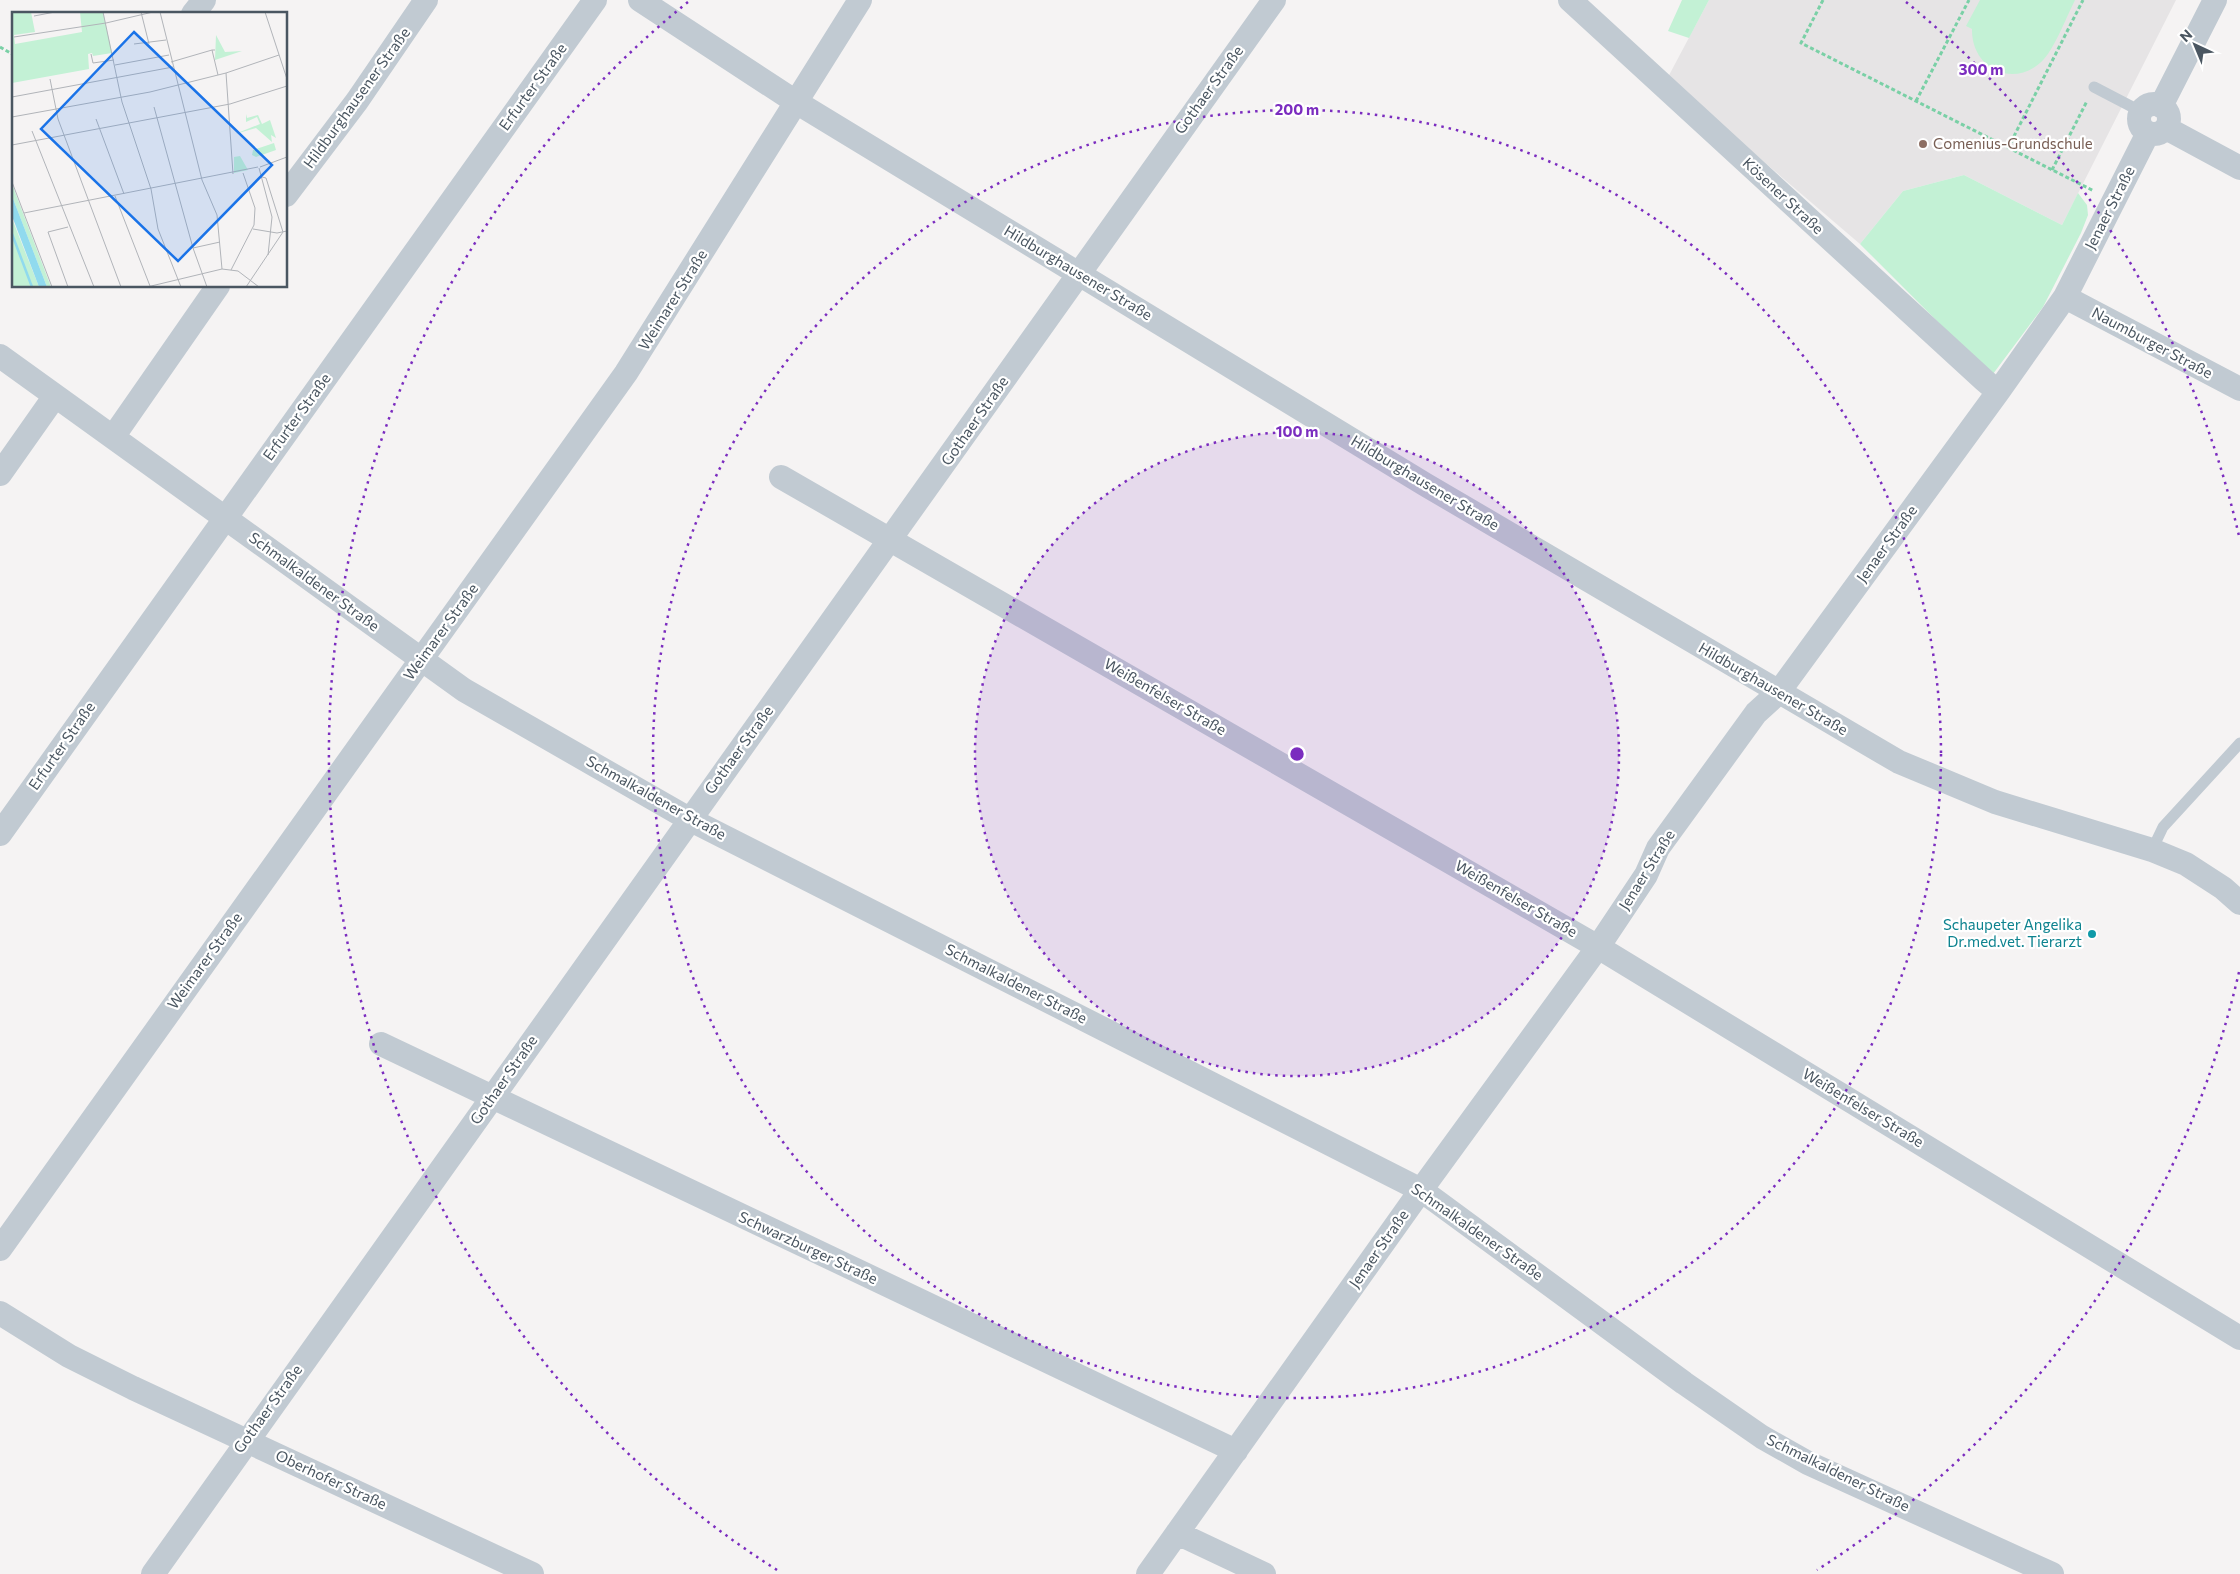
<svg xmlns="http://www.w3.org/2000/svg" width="2240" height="1574" viewBox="0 0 2240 1574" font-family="Commissioner,sans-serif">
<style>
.education{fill:#e6e4e5}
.green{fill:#c3f1d5}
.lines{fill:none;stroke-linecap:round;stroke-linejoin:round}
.path{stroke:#7ad0a6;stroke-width:3;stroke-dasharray:4 2.5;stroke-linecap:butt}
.service{stroke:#c1cad2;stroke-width:11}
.minor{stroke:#c1cad2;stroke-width:24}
.ring{fill:none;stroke:#7b2cbf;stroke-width:2.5;stroke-dasharray:2.5 5}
.education-dot{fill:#8d6e63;stroke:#fff;stroke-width:2}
.culture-dot{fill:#0f9aa8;stroke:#fff;stroke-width:2}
.labels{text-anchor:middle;stroke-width:4.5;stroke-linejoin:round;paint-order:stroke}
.street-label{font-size:15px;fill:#4a5661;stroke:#fff}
.education-label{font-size:15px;fill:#785e54;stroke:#fff;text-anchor:start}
.culture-label{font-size:15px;fill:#0d838f;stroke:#fff;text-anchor:end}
.inset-river{fill:none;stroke:#90daee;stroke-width:2.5}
.inset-road{fill:none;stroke:#b1b4b9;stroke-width:1}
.view{fill:#1a73e8;fill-opacity:0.15;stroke:#1a73e8;stroke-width:2.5}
.inset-edge{fill:none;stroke:#4a5661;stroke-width:2.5}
.centre{fill:#7b2cbf;stroke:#fff;stroke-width:2.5}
.ring-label{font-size:15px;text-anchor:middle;font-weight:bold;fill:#7b2cbf;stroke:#fff;stroke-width:4.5;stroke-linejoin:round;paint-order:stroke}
</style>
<rect width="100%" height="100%" fill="#f5f3f3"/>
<!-- education -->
<path class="education" d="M 1709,0 L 2176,0 L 2062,225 L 1964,175 L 1903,191 L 1860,244 L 1667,79 Z"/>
<!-- green -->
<path class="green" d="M 1682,0 L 1709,0 L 1689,38 L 1668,31 Z
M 1980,0 L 2075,0 C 2067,16 2055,47 2044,59 C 2016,90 1971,70 1972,29 L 1966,26 Z
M 1964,175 L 2062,225 L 2078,193 L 2087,205 L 2088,215 L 2081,233 L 2043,307 L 1993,374 L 1988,372 L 1860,244 L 1903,191 Z"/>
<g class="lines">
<!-- path -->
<path class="path" d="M 1823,0 L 1801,43 L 2094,191
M 0,47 L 14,55
M 1916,101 L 1969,0
M 2008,148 L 2083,0
M 2052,170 L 2087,101"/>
<!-- service -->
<path class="service" d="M 2094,87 L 2142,112
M 2152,850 L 2163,827 L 2240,743"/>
<!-- minor -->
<path class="minor" d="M 640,0 L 796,102 L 1426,485 L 1899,762 L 1995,802 L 2152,850 L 2186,864 L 2223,888 L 2240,903
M 1570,0 L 1984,380 L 1998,392
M 193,14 L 204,0
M2139 119a15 15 0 1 1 30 0a15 15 0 1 1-30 0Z
M 2161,106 L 2215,0
M 2166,128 L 2240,168
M 286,195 L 357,101 L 426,0
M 2065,297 L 2240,389
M 0,356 L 464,690 L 689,819 L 1421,1190 L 1684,1383 L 1762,1437 L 1808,1463 L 2052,1574
M 113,437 L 218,286
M 0,474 L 55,396
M 781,477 L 1598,947 L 2240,1338
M 0,834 L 595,0
M 381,1044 L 1236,1451
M 0,1249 L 626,373 L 860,0
M 0,1313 L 69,1356 L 133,1388 L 532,1574
M 1177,1533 L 1264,1574
M 153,1574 L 1274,0
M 1148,1574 L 1421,1190 L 1598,947 L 1646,875 L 1658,848 L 1756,713 L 1778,693 L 1998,392 L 2065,297 L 2148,133"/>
</g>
<!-- distance rings -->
<circle cx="1297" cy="754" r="322" fill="#7b2cbf" fill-opacity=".12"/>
<g class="ring">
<circle cx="1297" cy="754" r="322"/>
<circle cx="1297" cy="754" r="644"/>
<path d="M2239 972A967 967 0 0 1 1817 1570M777 1570A967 967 0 0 1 688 2M1906 2A967 967 0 0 1 2239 536"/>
</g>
<!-- markers -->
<circle class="education-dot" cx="1923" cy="144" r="5"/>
<circle class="culture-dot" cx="2092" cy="934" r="5"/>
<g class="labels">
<!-- street labels -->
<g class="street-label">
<text transform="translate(533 87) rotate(-54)" y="5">Erfurter Straße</text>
<text transform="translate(1209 90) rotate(-54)" y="5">Gothaer Straße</text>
<text transform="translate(357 98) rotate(-54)" y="5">Hildburghausener Straße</text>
<text transform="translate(1783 196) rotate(43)" y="5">Kösener Straße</text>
<text transform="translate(2110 208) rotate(-63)" y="5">Jenaer Straße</text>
<text transform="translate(1078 273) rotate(31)" y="5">Hildburghausener Straße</text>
<text transform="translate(673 300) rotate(-58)" y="5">Weimarer Straße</text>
<text transform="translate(2152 343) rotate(28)" y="5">Naumburger Straße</text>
<text transform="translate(297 417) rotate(-54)" y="5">Erfurter Straße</text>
<text transform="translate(975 421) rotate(-55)" y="5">Gothaer Straße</text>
<text transform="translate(1425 483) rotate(31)" y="5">Hildburghausener Straße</text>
<text transform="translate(1887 544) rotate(-54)" y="5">Jenaer Straße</text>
<text transform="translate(314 582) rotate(36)" y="5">Schmalkaldener Straße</text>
<text transform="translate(441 632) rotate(-54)" y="5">Weimarer Straße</text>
<text transform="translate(1773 689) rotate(30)" y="5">Hildburghausener Straße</text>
<text transform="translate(1165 697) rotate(30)" y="5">Weißenfelser Straße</text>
<text transform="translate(62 746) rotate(-55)" y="5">Erfurter Straße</text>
<text transform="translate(739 750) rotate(-54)" y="5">Gothaer Straße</text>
<text transform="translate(656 798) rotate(29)" y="5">Schmalkaldener Straße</text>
<text transform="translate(1647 870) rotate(-58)" y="5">Jenaer Straße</text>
<text transform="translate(1516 899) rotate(30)" y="5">Weißenfelser Straße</text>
<text transform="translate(205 961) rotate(-54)" y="5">Weimarer Straße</text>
<text transform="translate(1016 984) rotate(27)" y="5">Schmalkaldener Straße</text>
<text transform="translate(504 1080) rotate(-55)" y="5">Gothaer Straße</text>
<text transform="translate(1863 1108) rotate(31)" y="5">Weißenfelser Straße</text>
<text transform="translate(1477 1232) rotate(35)" y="5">Schmalkaldener Straße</text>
<text transform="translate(808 1248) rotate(25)" y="5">Schwarzburger Straße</text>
<text transform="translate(1379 1249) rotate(-55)" y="5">Jenaer Straße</text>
<text transform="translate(268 1409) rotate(-54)" y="5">Gothaer Straße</text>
<text transform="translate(1838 1473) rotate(26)" y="5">Schmalkaldener Straße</text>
<text transform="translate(331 1480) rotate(25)" y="5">Oberhofer Straße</text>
</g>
<!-- education labels -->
<g class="education-label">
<text x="1933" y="149">Comenius-Grundschule</text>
</g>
<!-- culture labels -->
<g class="culture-label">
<text x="2082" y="930">Schaupeter Angelika<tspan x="2082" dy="17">Dr.med.vet. Tierarzt</tspan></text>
</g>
</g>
<!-- overview -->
<g transform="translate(12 12)">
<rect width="275" height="275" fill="#f5f3f3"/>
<path d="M 0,0 L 19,0 L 23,20 L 2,23 L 3,32 L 70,20 L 68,0 L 91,0 L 100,41 L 81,44 L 80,41 L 76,42 L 77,57 L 0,71 ZM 204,23 L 213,40 L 230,39 L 203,48 ZM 234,102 L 235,106 L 246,103 L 250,112 L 258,108 L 264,126 L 259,123 L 260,130 L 244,116 L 223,122 L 248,112 L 245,105 L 234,110 ZM 262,131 L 264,138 L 244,145 L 240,143 L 241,138 ZM 228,144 L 236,158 L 222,161 L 222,145 ZM 0,172 L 39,275 L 35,275 L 0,184 ZM 0,206 L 1,209 L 27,275 L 0,275 Z" fill="#c3f1d5"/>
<path d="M 0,184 L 35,275 L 27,275 L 0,204 Z" fill="#90daee"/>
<path class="inset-river" d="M 0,222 L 20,275"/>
<path class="inset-road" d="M 91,0 L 110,90 L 139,177 L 146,217 L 169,275M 129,0 L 137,32M 148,0 L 190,168 L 205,203 L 210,257M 253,0 L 275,67M 22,4 L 43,0M 2,25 L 94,11 L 141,0M 122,32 L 154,28M 203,38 L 200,38 L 206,63M 79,42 L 81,51 L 102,48M 159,50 L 200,38M 103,53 L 157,43M 214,61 L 221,162M 38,67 L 46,107 L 109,275M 0,85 L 161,55M 142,95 L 181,236 L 195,275M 0,105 L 138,80 L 214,61 L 267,43M 84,107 L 112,182M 20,119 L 82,275M 0,133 L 218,92 L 275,74M 248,155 L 275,145M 247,156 L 260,205 L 256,243M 0,170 L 40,275M 103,184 L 138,274M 12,201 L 246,155M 56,215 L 36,220 L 56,275M 241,217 L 265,221 L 275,219M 181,236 L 208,230M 219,258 L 242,213 L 243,196 L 231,161M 135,275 L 210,257 L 226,259 L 247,275M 234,275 L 271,220 L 254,166 L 250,165"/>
<path class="view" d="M 122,20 L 260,153 L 166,249 L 29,117 Z"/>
<rect width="275" height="275" class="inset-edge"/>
</g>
<circle cx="1297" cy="754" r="8" class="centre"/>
<g class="ring-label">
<text x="1981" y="75">300 m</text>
<text x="1297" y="115">200 m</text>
<text x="1297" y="437">100 m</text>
</g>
<!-- north arrow -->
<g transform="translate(2195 45) rotate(316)" stroke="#ffffff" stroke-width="4" paint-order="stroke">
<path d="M0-4L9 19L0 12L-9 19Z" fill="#4a5661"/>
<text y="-8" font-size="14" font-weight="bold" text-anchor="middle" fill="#4a5661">N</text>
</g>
</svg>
